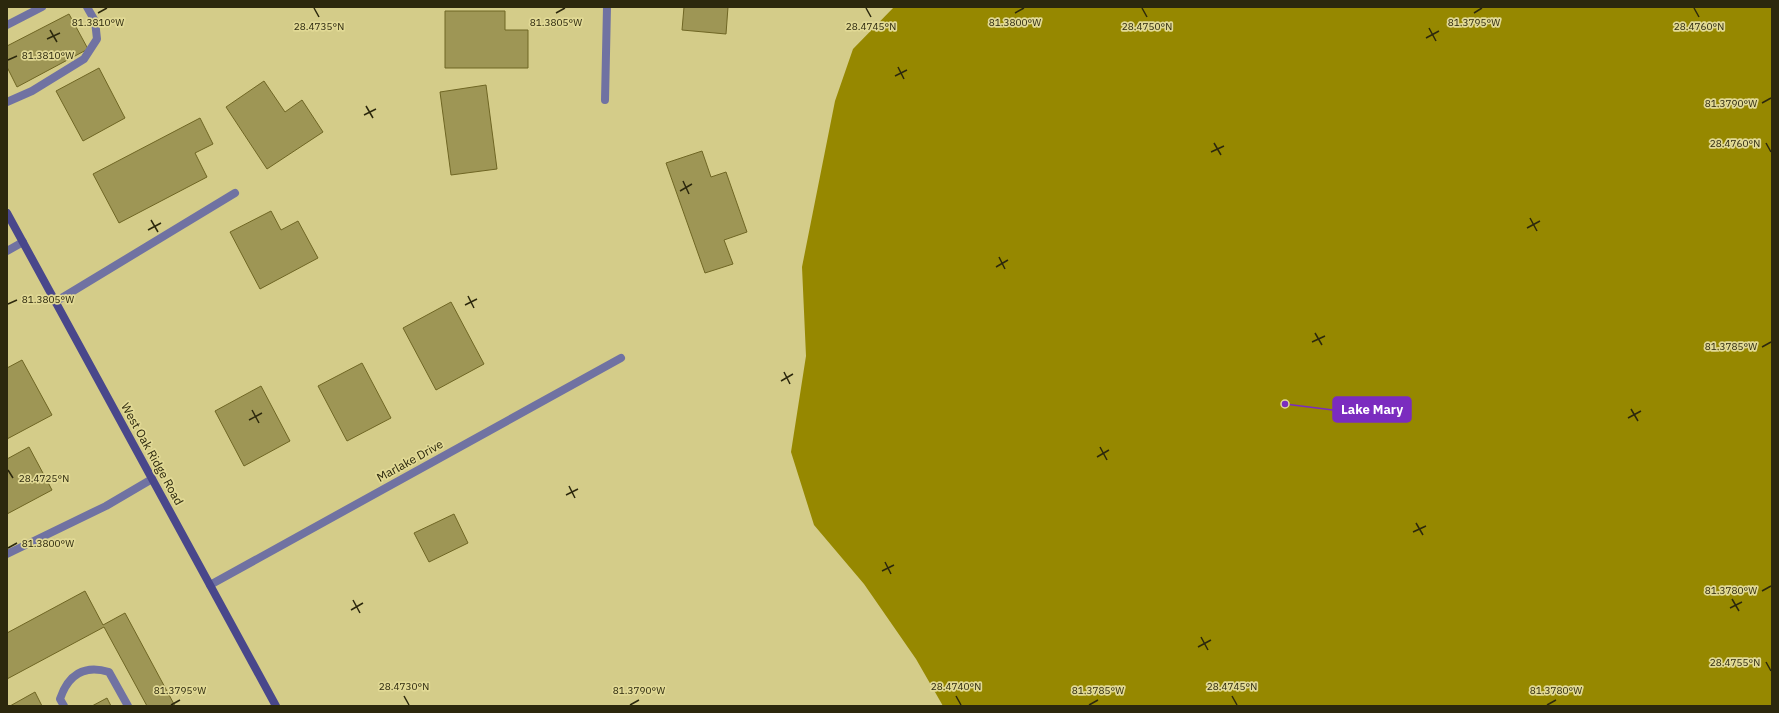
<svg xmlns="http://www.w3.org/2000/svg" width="1779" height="713" viewBox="0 0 1779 713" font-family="'IBM Plex Sans',sans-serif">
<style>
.water{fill:#968800}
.building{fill:#9e9655;stroke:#6f6624}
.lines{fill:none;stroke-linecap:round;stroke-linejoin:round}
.service{stroke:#7072a2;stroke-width:8}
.minor{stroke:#7072a2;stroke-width:8}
.secondary{stroke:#49478b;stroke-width:8}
.ticks{fill:none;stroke:#2c280d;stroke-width:1.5}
.labels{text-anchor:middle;stroke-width:3.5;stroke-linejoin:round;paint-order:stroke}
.street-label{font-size:12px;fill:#2c280d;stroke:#e1d995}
.ticks-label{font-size:10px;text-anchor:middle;fill:#2c280d;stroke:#e1d995;stroke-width:3.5;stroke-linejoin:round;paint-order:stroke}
.leader{fill:none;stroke:#7b2cbf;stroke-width:1.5}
.callout-dot{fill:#7b2cbf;stroke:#e1d995;stroke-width:1.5}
.callout{fill:#7b2cbf;stroke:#7b2cbf;stroke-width:1.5}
.callout-label{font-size:13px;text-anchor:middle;font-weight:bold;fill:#fff}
</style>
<rect width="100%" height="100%" fill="#d4cc89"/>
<!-- water -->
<path class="water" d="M 894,7 L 1772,7 L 1772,706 L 943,706 L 916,659 L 864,584 L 814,525 L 791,452 L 806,356 L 802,267 L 835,101 L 853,49 Z"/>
<!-- building -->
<path class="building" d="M 684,7 L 728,7 L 726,34 L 682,30 Z
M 445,11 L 505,11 L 505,30 L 528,30 L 528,68 L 445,68 Z
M 69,14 L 88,49 L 17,87 L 7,67 L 7,46 Z
M 99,68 L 125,118 L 83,141 L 56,91 Z
M 264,81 L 285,112 L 302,100 L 323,132 L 267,169 L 226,107 Z
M 486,85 L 497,169 L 451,175 L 440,92 Z
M 200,118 L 213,144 L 195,153 L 207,177 L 119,223 L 93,174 Z
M 702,151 L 711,177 L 726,172 L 747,232 L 724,240 L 733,264 L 705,273 L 666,163 Z
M 271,211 L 281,230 L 298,221 L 318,258 L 260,289 L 230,232 Z
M 451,302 L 484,364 L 436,390 L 403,328 Z
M 22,360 L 52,415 L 7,439 L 7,368 Z
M 362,363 L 391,418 L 347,441 L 318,386 Z
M 261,386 L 290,441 L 244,466 L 215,411 Z
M 29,447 L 52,490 L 7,514 L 7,459 Z
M 454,514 L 468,543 L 429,562 L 414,533 Z
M 85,591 L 103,625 L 125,613 L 175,706 L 147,706 L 104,627 L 7,679 L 7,633 Z
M 35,692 L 42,706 L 10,706 Z
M 107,698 L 111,706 L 92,706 Z"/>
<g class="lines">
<!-- service -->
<path class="service" d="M 7,25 L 42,7
M 7,102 L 32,91 L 84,59 L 97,39 L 95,21 L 87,7
M 7,251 L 23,242
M 55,302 L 235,193
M 7,554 L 106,506 L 152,479
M 64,706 L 60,699 C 68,675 84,664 109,672 L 128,706"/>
<!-- minor -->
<path class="minor" d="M 605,100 L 607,7
M 210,585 L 621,358"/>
<!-- secondary -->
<path class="secondary" d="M 7,213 L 276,706"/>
</g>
<!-- ticks -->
<path class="ticks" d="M 314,8 L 319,17M 866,8 L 871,17M 1142,8 L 1147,17M 1694,8 L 1699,17M 98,13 L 107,8M 556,13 L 565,8M 1015,13 L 1024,8M 1474,13 L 1482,8M 1429,28 L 1436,41M 50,30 L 57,42M 1426,38 L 1439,31M 47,39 L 60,33M 8,60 L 17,56M 898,67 L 904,79M 895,76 L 907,70M 1762,103 L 1771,98M 366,106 L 373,118M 364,115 L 376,109M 1214,143 L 1221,155M 1766,143 L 1771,152M 1211,152 L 1224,146M 683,181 L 689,194M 680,191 L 692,184M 1530,218 L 1537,231M 151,220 L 158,232M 1527,228 L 1540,221M 148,230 L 161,223M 999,257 L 1005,269M 996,267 L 1008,260M 468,296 L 474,308M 8,304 L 17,300M 465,305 L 477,299M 1315,333 L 1322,345M 1312,342 L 1325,336M 1762,347 L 1771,342M 784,372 L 790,384M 781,381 L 793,374M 1631,409 L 1638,421M 252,410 L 259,423M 1628,418 L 1641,411M 249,420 L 262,413M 1100,447 L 1107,460M 1097,457 L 1109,450M 8,470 L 13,478M 569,486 L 575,498M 566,495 L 578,489M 1416,523 L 1423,535M 1413,532 L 1426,526M 8,548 L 17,543M 885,562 L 891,574M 882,571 L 894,565M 1762,591 L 1771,586M 1732,599 L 1739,611M 353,600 L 360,613M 1730,608 L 1742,602M 351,610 L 363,603M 1201,637 L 1208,650M 1198,647 L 1211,640M 1766,662 L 1771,671M 404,696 L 409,705M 956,696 L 961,705M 1232,696 L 1237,705M 171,705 L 180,700M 630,705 L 639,700M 1089,705 L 1098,700M 1547,705 L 1556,700"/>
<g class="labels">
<!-- street labels -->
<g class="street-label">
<text transform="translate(152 454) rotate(61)" y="4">West Oak Ridge Road</text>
<text transform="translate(410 461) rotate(-29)" y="4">Marlake Drive</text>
</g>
</g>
<g class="ticks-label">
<text x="98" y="26">81.3810°W</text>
<text x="556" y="26">81.3805°W</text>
<text x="1015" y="26">81.3800°W</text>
<text x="1474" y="26">81.3795°W</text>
<text x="319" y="30">28.4735°N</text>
<text x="871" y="30">28.4745°N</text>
<text x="1147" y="30">28.4750°N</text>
<text x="1699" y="30">28.4760°N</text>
<text x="48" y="59">81.3810°W</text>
<text x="1731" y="107">81.3790°W</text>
<text x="1735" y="147">28.4760°N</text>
<text x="48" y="303">81.3805°W</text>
<text x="1731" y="350">81.3785°W</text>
<text x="44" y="482">28.4725°N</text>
<text x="48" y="547">81.3800°W</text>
<text x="1731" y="594">81.3780°W</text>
<text x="1735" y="666">28.4755°N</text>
<text x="404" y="690">28.4730°N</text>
<text x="956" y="690">28.4740°N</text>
<text x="1232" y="690">28.4745°N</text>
<text x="180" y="694">81.3795°W</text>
<text x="639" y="694">81.3790°W</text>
<text x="1098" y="694">81.3785°W</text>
<text x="1556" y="694">81.3780°W</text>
</g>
<!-- callouts -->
<path class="leader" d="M1285 404L1333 410"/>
<circle class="callout-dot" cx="1285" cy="404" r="4"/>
<rect class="callout" x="1333" y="397" width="78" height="25" rx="4"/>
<g class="callout-label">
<text x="1372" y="414">Lake Mary</text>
</g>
<!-- border -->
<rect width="1779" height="713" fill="none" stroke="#2c280d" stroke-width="16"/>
</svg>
